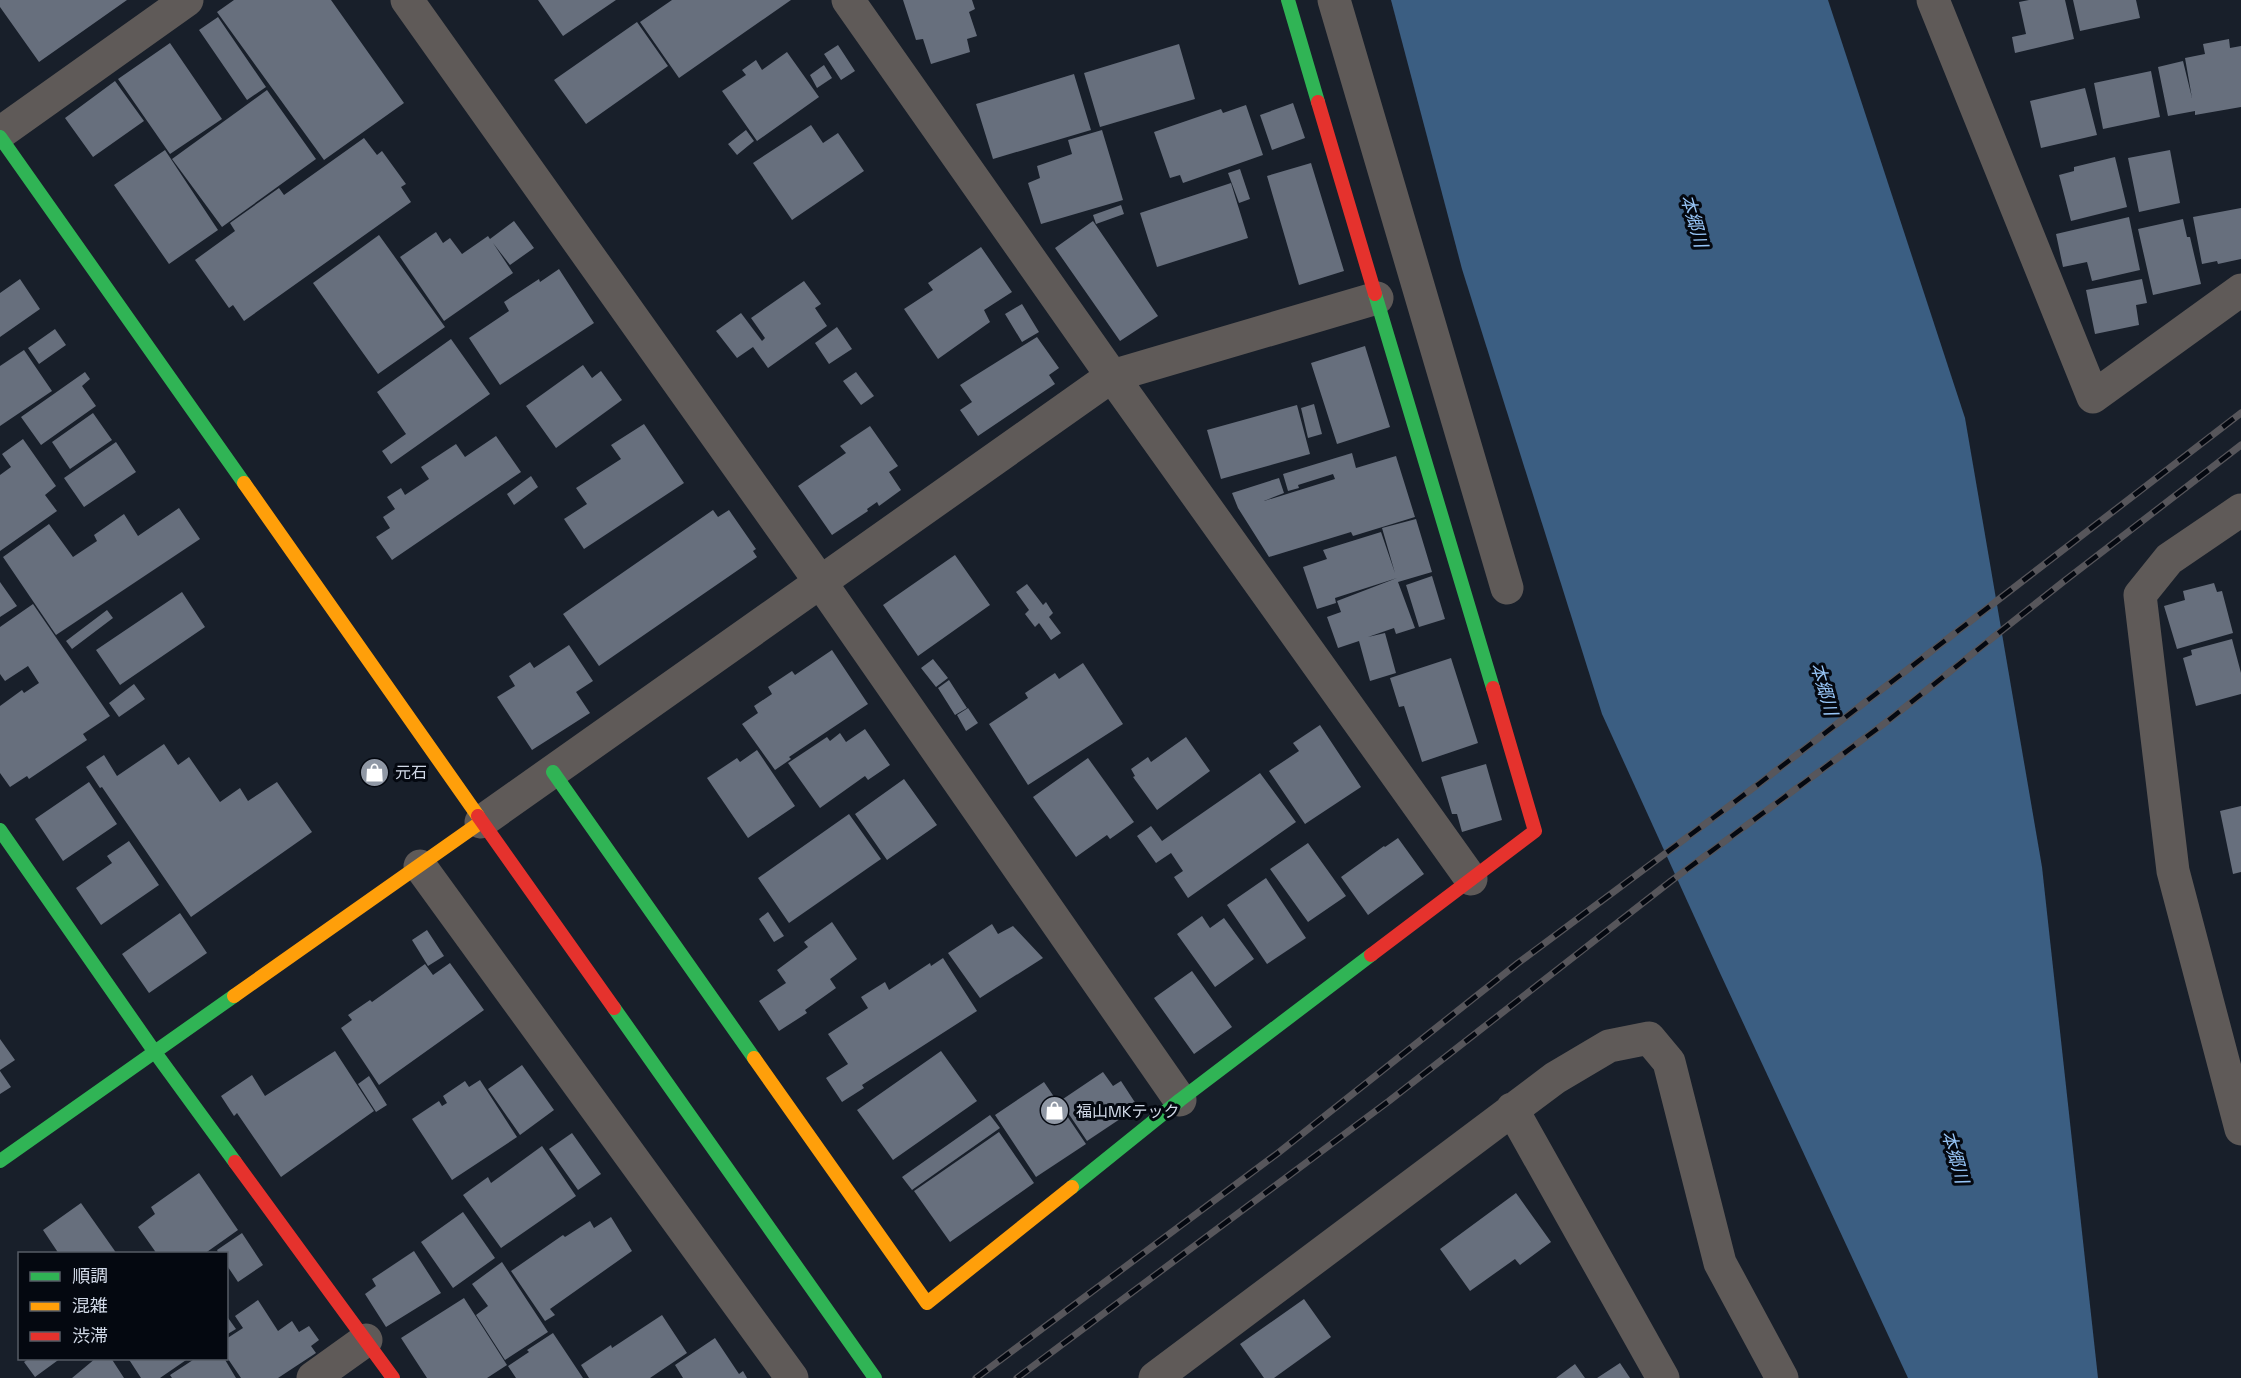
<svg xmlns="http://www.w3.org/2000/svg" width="2241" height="1378" viewBox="0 0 2241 1378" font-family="'Space Grotesk','Noto Sans JP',sans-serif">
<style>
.water{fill:#3b5e82}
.building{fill:#676f7d}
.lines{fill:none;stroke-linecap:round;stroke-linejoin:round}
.street{stroke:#5f5a58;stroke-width:33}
.fast{stroke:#30b455;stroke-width:14}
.slow{stroke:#ff9f0a;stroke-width:14}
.jam{stroke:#e5322d;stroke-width:14}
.rail-casing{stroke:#57565b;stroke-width:7}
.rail{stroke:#040810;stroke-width:4.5;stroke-dasharray:14;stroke-linecap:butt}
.labels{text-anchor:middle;stroke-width:6;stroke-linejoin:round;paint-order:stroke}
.poi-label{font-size:16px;fill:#d1d9e7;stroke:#040810;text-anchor:start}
.water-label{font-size:18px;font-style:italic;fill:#98c6f8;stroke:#040810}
</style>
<rect width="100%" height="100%" fill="#181f2a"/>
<!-- water -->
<path class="water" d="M 1391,0 L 1828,0 L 1965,418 L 2042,867 L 2098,1378 L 1908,1378 L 1720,973 L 1602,714 L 1462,269 Z"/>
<!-- building -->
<path class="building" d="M 0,0 L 127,0 L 39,62 L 0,7 Z
M 234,0 L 331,0 L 404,103 L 324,160 L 217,12 Z
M 538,0 L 616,0 L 563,36 Z
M 672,0 L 791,0 L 679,78 L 640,22 Z
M 903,0 L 972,0 L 975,9 L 969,12 L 977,36 L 967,39 L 970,52 L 931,64 L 923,39 L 916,40 Z
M 2029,0 L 2065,0 L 2074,39 L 2015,53 L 2012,37 L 2026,34 L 2019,2 Z
M 2073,0 L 2136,0 L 2140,18 L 2080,31 Z
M 218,17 L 266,87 L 247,100 L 199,30 Z
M 637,22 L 668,66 L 586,124 L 554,80 Z
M 2229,39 L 2230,48 L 2241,46 L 2241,107 L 2195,115 L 2195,111 L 2168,116 L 2158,67 L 2183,61 L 2192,98 L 2185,58 L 2205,54 L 2203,44 Z
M 170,43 L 222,119 L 170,154 L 118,79 Z
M 1179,44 L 1195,99 L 1100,127 L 1084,73 Z
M 838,45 L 855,71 L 841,80 L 824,54 Z
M 787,52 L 819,97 L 757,141 L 722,91 L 746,75 L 742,70 L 756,60 L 762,70 Z
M 824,65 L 832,78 L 817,88 L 810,75 Z
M 2151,71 L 2160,117 L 2103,129 L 2094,83 Z
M 1074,74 L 1091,130 L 993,159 L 976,104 Z
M 115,81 L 144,121 L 93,157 L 65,118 Z
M 2085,88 L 2097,135 L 2041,148 L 2030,101 Z
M 267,90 L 316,159 L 222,227 L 172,159 Z
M 1293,103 L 1305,138 L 1272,150 L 1260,115 Z
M 1246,105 L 1263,155 L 1183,183 L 1180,175 L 1170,178 L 1154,132 L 1221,109 L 1223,113 Z
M 811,125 L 823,143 L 838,133 L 864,171 L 792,220 L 753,163 Z
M 746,130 L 754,141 L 737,155 L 728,144 Z
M 1102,130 L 1123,200 L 1041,224 L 1028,183 L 1040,178 L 1037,166 L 1072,154 L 1068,140 Z
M 364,138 L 377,155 L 382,151 L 406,184 L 401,187 L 411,202 L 244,321 L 233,305 L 229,308 L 195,260 L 235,231 L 230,223 L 279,188 L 284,195 Z
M 165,150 L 218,230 L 169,264 L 114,185 Z
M 2170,150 L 2180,203 L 2139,212 L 2128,158 Z
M 2115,157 L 2127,207 L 2071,221 L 2059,175 L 2074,171 L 2074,167 Z
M 1311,163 L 1344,271 L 1299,285 L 1267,176 Z
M 1240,169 L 1250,199 L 1239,203 L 1228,173 Z
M 1231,183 L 1248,238 L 1157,267 L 1140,213 Z
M 1121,205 L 1124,214 L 1096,224 L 1093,215 Z
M 2241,208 L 2241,259 L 2218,264 L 2217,261 L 2202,264 L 2193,217 Z
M 2129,217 L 2140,270 L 2092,281 L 2087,262 L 2063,267 L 2056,234 Z
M 2183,219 L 2187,237 L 2190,237 L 2201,284 L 2153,295 L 2138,229 Z
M 514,221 L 534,248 L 510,265 L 493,243 L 513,273 L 444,321 L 400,257 L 436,232 L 443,243 L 450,238 L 462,254 L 488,236 L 490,239 Z
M 1093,221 L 1158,316 L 1120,341 L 1055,248 Z
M 379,235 L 445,327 L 378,374 L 313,283 Z
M 981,247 L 1012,292 L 984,310 L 990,322 L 938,359 L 904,309 L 933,290 L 928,283 Z
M 559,269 L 594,323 L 500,385 L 469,338 L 509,311 L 504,302 L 539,279 L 540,282 Z
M 20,279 L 40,309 L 0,337 L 0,293 Z
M 2142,279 L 2147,303 L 2136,305 L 2139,325 L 2095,334 L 2086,290 Z
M 804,281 L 821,304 L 815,308 L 827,326 L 768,368 L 753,347 L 737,358 L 716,331 L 741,313 L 762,341 L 765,338 L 751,318 Z
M 1022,304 L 1039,332 L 1022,342 L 1005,314 Z
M 837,327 L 852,349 L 829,364 L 815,343 Z
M 55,329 L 66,345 L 39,364 L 28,348 Z
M 1037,337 L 1059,368 L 1049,375 L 1055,384 L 978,436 L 960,410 L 972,402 L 960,385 Z
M 451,339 L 490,394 L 391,464 L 382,451 L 406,434 L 377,392 Z
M 1365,346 L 1390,427 L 1337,444 L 1311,363 Z
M 24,350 L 52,391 L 0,426 L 0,366 Z
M 583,365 L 592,378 L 601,371 L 622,400 L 556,448 L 526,406 Z
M 85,372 L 90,379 L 82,386 L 96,406 L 41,445 L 21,417 Z
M 856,372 L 874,396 L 861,405 L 843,381 Z
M 1314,404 L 1322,434 L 1308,438 L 1301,408 Z
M 1297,405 L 1310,454 L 1221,479 L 1207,430 Z
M 93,413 L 112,440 L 70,469 L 52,442 Z
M 644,424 L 684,483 L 584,549 L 564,519 L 587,504 L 576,488 L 621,459 L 611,445 Z
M 870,426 L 898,466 L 889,472 L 901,490 L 879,506 L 877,502 L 867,509 L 868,511 L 832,535 L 798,486 L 846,453 L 840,446 Z
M 496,436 L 521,472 L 392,560 L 376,537 L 390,528 L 383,517 L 395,509 L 387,497 L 401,488 L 405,495 L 429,479 L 421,467 L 456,444 L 465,457 Z
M 23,439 L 56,486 L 45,495 L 57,511 L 0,551 L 0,475 L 11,467 L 2,454 Z
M 116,442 L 136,472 L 84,507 L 64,478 Z
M 1352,453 L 1356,468 L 1396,456 L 1415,517 L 1353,536 L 1351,532 L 1269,557 L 1238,508 L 1232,493 L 1279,478 L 1284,493 L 1264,501 L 1335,479 L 1333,474 L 1298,485 L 1299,488 L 1288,491 L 1283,474 Z
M 531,476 L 538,487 L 514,505 L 507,494 Z
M 179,508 L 200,539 L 56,635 L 3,557 L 49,524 L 73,557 L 97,541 L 94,535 L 124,514 L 138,536 Z
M 713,510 L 718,517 L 729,510 L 756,549 L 753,551 L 757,557 L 599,666 L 563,614 Z
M 1416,519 L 1432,572 L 1398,582 L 1415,628 L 1396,634 L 1394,628 L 1368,637 L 1385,633 L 1396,673 L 1370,681 L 1359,641 L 1338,648 L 1327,617 L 1341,612 L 1337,601 L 1397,578 L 1335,598 L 1336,603 L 1317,609 L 1303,567 L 1327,559 L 1323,550 L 1381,532 L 1395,573 L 1382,528 Z
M 955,555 L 990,605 L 918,656 L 883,605 Z
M 1432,576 L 1445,619 L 1419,627 L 1406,585 Z
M 0,582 L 17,606 L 0,617 Z
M 2214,583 L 2217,592 L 2222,591 L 2233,633 L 2177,649 L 2164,606 L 2185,600 L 2183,591 Z
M 1027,584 L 1043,605 L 1046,602 L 1053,613 L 1049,617 L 1061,633 L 1051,640 L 1039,623 L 1035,627 L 1025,614 L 1029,610 L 1016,592 Z
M 182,592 L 205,627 L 120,685 L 96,650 Z
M 33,604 L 110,716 L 83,734 L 87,740 L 29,779 L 27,776 L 10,787 L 0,773 L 0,706 L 22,690 L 24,693 L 39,683 L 28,666 L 5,681 L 0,674 L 0,627 Z
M 107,610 L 113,618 L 72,649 L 66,641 Z
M 2232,639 L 2241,673 L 2241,694 L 2196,706 L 2183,658 L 2192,655 L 2191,650 Z
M 569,645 L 593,681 L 576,692 L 590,713 L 532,750 L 497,697 L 515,686 L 509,676 L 530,662 L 534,668 Z
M 832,650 L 868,704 L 789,757 L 791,759 L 775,770 L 742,724 L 758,713 L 754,706 L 772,694 L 768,687 L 792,671 L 795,675 Z
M 1451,658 L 1478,743 L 1422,762 L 1404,706 L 1399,707 L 1390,678 Z
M 933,659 L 948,678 L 936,687 L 921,668 Z
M 1083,663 L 1123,724 L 1028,785 L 989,724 L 1028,698 L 1025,693 L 1055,673 L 1059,679 Z
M 949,680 L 967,708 L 955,715 L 938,688 Z
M 134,684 L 145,699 L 119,717 L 109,703 Z
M 968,708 L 978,723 L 966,731 L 957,715 Z
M 1320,725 L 1361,787 L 1305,824 L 1269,771 L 1299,751 L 1293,743 Z
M 865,729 L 890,765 L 868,780 L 865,776 L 820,808 L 788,763 L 827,737 L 830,741 L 840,733 L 846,742 Z
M 1186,737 L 1210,771 L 1157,810 L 1133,777 L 1135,776 L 1131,769 L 1148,757 L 1151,762 Z
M 164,744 L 178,765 L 189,757 L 220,802 L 240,788 L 248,801 L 277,782 L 312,832 L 191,917 L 102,787 L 100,788 L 86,767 L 104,755 L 117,776 Z
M 757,750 L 795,806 L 748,838 L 707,778 L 737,758 L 740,762 Z
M 1088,758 L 1134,822 L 1110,839 L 1107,835 L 1076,857 L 1033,797 Z
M 1486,764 L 1502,820 L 1462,832 L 1457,814 L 1452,814 L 1441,777 Z
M 1260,773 L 1296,822 L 1188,898 L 1174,877 L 1183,871 L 1171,853 L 1156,863 L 1137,836 L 1151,826 L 1162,841 Z
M 904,779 L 937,825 L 887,860 L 855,814 Z
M 89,782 L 117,824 L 63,861 L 35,819 Z
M 2241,806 L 2241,872 L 2233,874 L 2220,811 Z
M 849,814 L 881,859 L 789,923 L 758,878 Z
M 1398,838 L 1424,874 L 1368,915 L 1341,877 L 1384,846 L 1385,847 Z
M 129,841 L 159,885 L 101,925 L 76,888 L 112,863 L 107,856 Z
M 1308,843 L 1346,896 L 1308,922 L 1270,869 Z
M 1266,878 L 1306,938 L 1267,964 L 1227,905 Z
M 768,912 L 784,936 L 774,942 L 759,919 Z
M 180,913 L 207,953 L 149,993 L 122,954 Z
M 1202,916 L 1210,928 L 1224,918 L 1254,959 L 1215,987 L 1177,934 Z
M 832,922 L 857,959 L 830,979 L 836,988 L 805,1010 L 807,1013 L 779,1031 L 759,1001 L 786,983 L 777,970 L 808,947 L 804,942 Z
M 992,924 L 998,934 L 1013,926 L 1043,958 L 980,998 L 948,953 Z
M 427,930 L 444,956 L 428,966 L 412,940 Z
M 943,958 L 977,1011 L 862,1085 L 864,1088 L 842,1102 L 826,1078 L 848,1064 L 828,1034 L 868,1008 L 861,997 L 885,982 L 889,990 L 930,963 L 931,966 Z
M 450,963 L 484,1010 L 379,1085 L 341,1028 L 352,1020 L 348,1015 L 370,1000 L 372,1002 L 425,964 L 433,975 Z
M 1192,971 L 1232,1027 L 1194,1054 L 1154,998 Z
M 0,1039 L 15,1060 L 0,1070 Z
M 335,1051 L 374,1111 L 281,1177 L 237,1113 L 234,1116 L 221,1096 L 252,1075 L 265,1096 Z
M 941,1051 L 977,1101 L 893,1160 L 857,1110 Z
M 522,1065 L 554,1110 L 520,1135 L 488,1089 Z
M 0,1071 L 11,1087 L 0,1094 Z
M 1103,1072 L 1113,1086 L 1121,1081 L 1138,1107 L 1087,1141 L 1060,1101 Z
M 369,1076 L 387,1105 L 376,1112 L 358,1084 Z
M 480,1080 L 517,1137 L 452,1180 L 412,1119 L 439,1101 L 442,1106 L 447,1103 L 443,1096 L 465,1081 L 469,1087 Z
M 1044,1082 L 1086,1144 L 1036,1177 L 995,1115 Z
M 990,1115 L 1000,1128 L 912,1190 L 902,1177 Z
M 999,1132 L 1034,1183 L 950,1242 L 914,1191 Z
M 572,1133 L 601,1174 L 578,1190 L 549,1149 Z
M 542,1146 L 576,1196 L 501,1248 L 463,1195 L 488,1177 L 491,1183 Z
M 199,1173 L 238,1230 L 204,1254 L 157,1254 L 138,1227 L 155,1214 L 151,1207 Z
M 1516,1193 L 1551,1242 L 1520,1265 L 1515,1259 L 1470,1291 L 1440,1249 Z
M 81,1203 L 117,1254 L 59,1254 L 43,1230 Z
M 463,1212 L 495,1258 L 453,1288 L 421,1242 Z
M 611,1217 L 632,1251 L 550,1309 L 555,1315 L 545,1321 L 511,1271 L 563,1235 L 565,1237 L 590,1221 L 594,1228 Z
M 242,1233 L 263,1265 L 238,1282 L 226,1264 L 226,1254 L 219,1254 L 217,1250 Z
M 414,1251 L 441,1293 L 386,1327 L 365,1294 L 376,1286 L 372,1279 Z
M 502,1262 L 548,1332 L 505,1360 L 476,1315 L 488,1306 L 472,1284 Z
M 464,1298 L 507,1365 L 487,1378 L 427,1378 L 401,1338 Z
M 1304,1299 L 1331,1337 L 1274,1378 L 1264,1378 L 1240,1344 Z
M 258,1300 L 278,1331 L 292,1321 L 299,1332 L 309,1326 L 319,1340 L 311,1346 L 316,1353 L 278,1378 L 241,1378 L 226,1356 L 226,1339 L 243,1328 L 235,1316 Z
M 226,1315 L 236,1329 L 226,1335 Z
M 662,1315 L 687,1353 L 650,1378 L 589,1378 L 581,1365 L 611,1345 L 612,1348 Z
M 553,1333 L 583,1378 L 516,1378 L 508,1366 L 529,1352 L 527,1350 Z
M 715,1338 L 739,1374 L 743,1371 L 747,1378 L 683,1378 L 675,1365 Z
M 30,1358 L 61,1358 L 35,1377 L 24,1362 Z
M 96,1358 L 111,1358 L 124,1378 L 72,1378 Z
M 128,1358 L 189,1358 L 160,1378 L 141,1378 Z
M 196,1358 L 224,1358 L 236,1378 L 172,1378 L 170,1375 Z
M 1620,1363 L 1630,1378 L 1597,1378 Z
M 1575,1364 L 1585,1378 L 1556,1378 Z"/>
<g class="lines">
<!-- street -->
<path class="street" d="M 407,0 L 821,583 L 1180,1100
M 848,0 L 1112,376 L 1471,879
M 1334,0 L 1507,588
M 1933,0 L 2093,397 L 2241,290
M 0,133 L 187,0
M 2241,510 L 2169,559 L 2140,595 L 2173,871 L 2241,1129
M 481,822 L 1112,376 L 1377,298
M 420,866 L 792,1378
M 1512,1109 L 1663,1378
M 313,1378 L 366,1340
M 1155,1378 L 1555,1078 L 1609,1046 L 1649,1038 L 1669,1062 L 1720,1263 L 1782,1378"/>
<!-- fast -->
<path class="fast" d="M 1288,0 L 1318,102
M 0,137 L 244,483
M 1375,294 L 1493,688
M 553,772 L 754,1058
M 0,830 L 154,1051 L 235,1162
M 614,1008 L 875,1378
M 0,1161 L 234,996
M 1072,1187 L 1180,1100 L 1371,955"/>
<!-- slow -->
<path class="slow" d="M 244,483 L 478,816
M 234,996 L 481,822
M 754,1058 L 927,1303 L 1072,1187"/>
<!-- jam -->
<path class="jam" d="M 1318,102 L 1375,294
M 478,816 L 614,1008
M 1371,955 L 1535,831 L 1493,688
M 235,1162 L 393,1378"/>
<defs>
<path id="rail" d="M 976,1378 L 1278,1153 L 1518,963 L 1760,783 L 2241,413
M 1017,1378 L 1389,1101 L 1671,881 L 1885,723 L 2063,582 L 2241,445"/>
</defs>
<!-- rail casing -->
<use href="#rail" class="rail-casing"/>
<!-- rail -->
<use href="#rail" class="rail"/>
</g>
<!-- icons -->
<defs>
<symbol id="shop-disc" viewBox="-11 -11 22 22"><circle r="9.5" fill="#9098a5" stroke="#040810"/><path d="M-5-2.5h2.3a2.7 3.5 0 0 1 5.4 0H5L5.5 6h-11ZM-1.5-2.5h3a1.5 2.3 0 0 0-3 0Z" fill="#fff"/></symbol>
</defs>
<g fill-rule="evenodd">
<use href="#shop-disc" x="358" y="756" width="33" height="33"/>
<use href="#shop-disc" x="1038" y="1094" width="33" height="33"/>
</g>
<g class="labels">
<!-- poi labels -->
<g class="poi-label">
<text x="395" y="778">元石</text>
<text x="1076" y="1117">福山MKテック</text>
</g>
<!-- water labels -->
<g class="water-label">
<text transform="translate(1694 221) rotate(74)" y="6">本郷川</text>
<text transform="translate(1824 689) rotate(74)" y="6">本郷川</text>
<text transform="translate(1955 1157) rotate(74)" y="6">本郷川</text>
</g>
</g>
<!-- legend -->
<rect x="18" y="1252" width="210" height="108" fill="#040810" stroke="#565c66" stroke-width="1.5"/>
<rect x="30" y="1272" width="30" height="9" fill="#30b455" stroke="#565c66" stroke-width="1.5"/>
<text x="72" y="1282" font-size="18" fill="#d1d9e7">順調</text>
<rect x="30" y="1302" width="30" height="9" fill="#ff9f0a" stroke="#565c66" stroke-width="1.5"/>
<text x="72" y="1312" font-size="18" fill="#d1d9e7">混雑</text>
<rect x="30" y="1332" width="30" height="9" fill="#e5322d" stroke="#565c66" stroke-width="1.5"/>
<text x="72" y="1342" font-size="18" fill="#d1d9e7">渋滞</text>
</svg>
